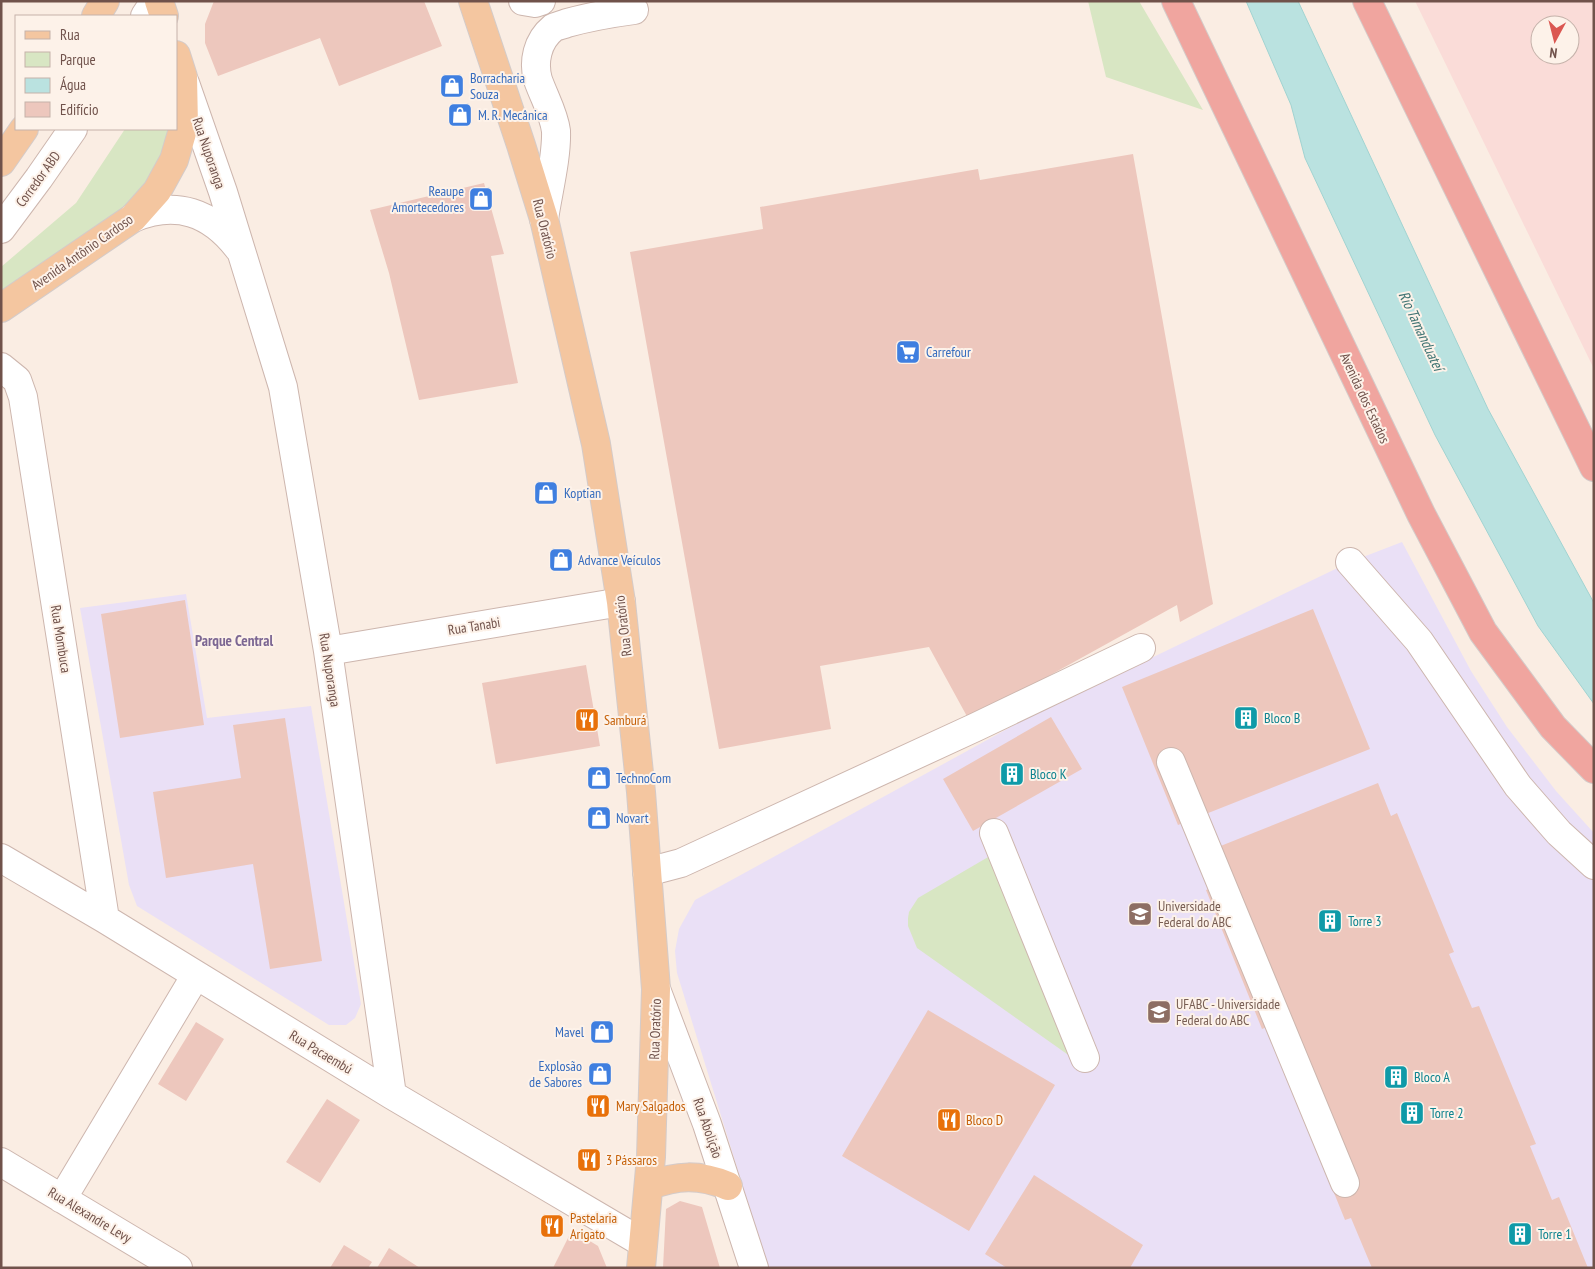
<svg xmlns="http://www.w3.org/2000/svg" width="1595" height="1269" viewBox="0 0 1595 1269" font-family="'PT Sans Narrow',sans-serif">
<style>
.commercial{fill:#fadcd8;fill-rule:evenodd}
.education{fill:#eae0f6}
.green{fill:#d8e6c3}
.water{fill:#bae2e0;stroke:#a1d3d1}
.building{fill:#edc7bd}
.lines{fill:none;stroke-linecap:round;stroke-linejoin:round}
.minor-casing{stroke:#cdb6ae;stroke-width:30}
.major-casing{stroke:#d4cbc9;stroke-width:30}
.highway-casing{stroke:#d4cbc9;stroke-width:30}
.minor{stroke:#fff;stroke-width:28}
.major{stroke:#f4c6a0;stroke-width:28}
.highway{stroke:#f0a59f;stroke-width:28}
.labels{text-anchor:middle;stroke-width:4;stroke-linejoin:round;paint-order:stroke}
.shop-label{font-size:14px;fill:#366cbe;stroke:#fdf2e9;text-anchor:start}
.street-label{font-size:14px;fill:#70524b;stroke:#fdf2e9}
.culture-label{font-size:14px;fill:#0d838f;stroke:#fdf2e9;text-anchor:start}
.food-label{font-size:14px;fill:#c56008;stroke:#fdf2e9;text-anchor:start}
.education-label{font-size:14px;fill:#785e54;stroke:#fdf2e9;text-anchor:start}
.water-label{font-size:15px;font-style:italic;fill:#417574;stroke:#fdf2e9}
.neighbourhood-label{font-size:15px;font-weight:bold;fill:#7c6793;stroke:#fdf2e9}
</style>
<rect width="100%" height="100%" fill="#faede3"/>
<!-- commercial -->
<path class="commercial" d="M 1415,1 L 1594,1 L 1594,369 ZM 1540,25 L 1570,25 L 1570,55 L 1540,55 Z"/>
<!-- education -->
<path class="education" d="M 1402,542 L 1471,671 L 1507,727 L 1556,791 L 1594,833 L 1594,1268 L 768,1268 L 677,973 L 675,951 L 679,929 L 695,900 L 1031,716 L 1350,562 Z
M 186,594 L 207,718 L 311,706 L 361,1004 L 355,1018 L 346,1025 L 329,1025 L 137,906 L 129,885 L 80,608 Z"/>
<!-- green -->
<path class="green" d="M 1088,1 L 1139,1 L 1203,110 L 1106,77 Z
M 125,129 L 169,129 L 164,155 L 135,200 L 1,291 L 1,267 L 76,203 Z
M 995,853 L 1074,1059 L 917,948 L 908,926 L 908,918 L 909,912 L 918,898 Z"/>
<!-- water -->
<path class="water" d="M 1246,1 L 1298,1 L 1488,409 L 1594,603 L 1594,704 L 1538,626 L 1435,435 L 1305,158 L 1291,105 Z"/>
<!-- building -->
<path class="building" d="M 214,1 L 424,1 L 442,46 L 339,86 L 320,38 L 218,76 L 205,43 L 205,24 Z
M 1133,154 L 1213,604 L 1180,622 L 1177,605 L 969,720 L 929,647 L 820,666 L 831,729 L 719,749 L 630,252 L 763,229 L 760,207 L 978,169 L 980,180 Z
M 484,183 L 504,254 L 491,256 L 518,383 L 419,400 L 389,273 L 370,210 Z
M 185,600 L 204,725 L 120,738 L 101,614 Z
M 1313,609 L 1370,749 L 1178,825 L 1122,687 Z
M 586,665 L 600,746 L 496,764 L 482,683 Z
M 1051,717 L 1082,769 L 973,831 L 943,779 Z
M 285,718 L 322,961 L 270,969 L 253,864 L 166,878 L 153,792 L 241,778 L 233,725 Z
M 1378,783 L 1391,816 L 1397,813 L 1454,952 L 1449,954 L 1472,1008 L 1479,1006 L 1536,1144 L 1530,1146 L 1552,1200 L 1559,1197 L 1588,1268 L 1372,1268 L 1351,1218 L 1345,1220 L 1289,1082 L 1270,1026 L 1262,1029 L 1206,890 L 1211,888 L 1198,855 Z
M 928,1010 L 1055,1085 L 969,1231 L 842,1156 Z
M 196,1022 L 224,1039 L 186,1101 L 158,1084 Z
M 327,1099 L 360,1120 L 320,1183 L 286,1162 Z
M 1034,1175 L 1143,1245 L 1130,1268 L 1007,1268 L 985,1254 Z
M 680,1201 L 702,1207 L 720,1268 L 663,1268 L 666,1209 Z
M 572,1230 L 598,1246 L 607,1268 L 553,1268 Z
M 344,1245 L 372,1262 L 368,1268 L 330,1268 Z
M 389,1248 L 420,1268 L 377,1268 Z"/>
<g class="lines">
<defs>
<path id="minor" d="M 523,1 L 535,3 L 541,1
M 145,16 L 155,1
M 185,83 L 223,192 L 283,387 L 328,651 L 392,1095
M 133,218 C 176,200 211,212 239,249
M 544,219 C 548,192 557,157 556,131 C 554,114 544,97 538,80 C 533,62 537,41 553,28 C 556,26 562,25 567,23 C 589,17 611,13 634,10
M 1,229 L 39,178 L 73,129
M 1,367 L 17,380 L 23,397 L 105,919
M 1350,562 L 1419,641 L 1518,786 L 1559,833 L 1594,865
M 328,651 L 621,602
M 1171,762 L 1345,1183
M 994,833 L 1085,1058
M 1,858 L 105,919 L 392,1095 L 643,1243
M 647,872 L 681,863 L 976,727 L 1141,648
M 656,989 L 707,1124 L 754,1268
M 1,1162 L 178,1268
M 62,1199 L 196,975"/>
<path id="major" d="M 159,1 L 164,16
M 473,1 L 521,145 L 544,219 L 596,444 L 621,602 L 641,792 L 656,989 L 651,1157 L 641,1268
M 96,16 L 105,1
M 1,162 L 24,129
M 1,308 L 133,218 L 157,191 L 174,160 L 184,126 L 183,77 L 176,55
M 649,1186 C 677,1175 699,1174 728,1186"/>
<path id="highway" d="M 1176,1 L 1421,514 L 1483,632 L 1553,727 L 1594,769
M 1367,1 L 1594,467"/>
</defs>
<!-- minor casing -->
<use href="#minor" class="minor-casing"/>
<!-- major casing -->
<use href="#major" class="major-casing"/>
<!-- highway casing -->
<use href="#highway" class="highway-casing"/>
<!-- minor -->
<use href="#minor" class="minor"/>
<!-- major -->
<use href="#major" class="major"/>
<!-- highway -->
<use href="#highway" class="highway"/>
</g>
<!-- icons -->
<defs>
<symbol id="shop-square" viewBox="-11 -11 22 22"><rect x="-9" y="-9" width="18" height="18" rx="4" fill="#3f7fe0" stroke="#fdf2e9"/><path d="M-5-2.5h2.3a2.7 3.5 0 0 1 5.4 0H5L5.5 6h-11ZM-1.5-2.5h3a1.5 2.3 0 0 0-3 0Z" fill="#fff"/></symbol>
<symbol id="supermarket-square" viewBox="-11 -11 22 22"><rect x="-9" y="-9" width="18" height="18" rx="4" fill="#3f7fe0" stroke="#fdf2e9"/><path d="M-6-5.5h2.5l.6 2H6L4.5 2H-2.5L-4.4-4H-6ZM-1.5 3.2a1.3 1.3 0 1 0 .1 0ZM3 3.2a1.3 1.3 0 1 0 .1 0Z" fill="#fff"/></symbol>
<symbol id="building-square" viewBox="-11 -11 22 22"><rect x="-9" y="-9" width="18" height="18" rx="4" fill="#0f9aa8" stroke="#fdf2e9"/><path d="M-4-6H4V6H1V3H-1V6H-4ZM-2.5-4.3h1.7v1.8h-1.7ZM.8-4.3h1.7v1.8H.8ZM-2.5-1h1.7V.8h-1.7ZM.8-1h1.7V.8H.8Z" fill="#fff"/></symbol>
<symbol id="restaurant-square" viewBox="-11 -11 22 22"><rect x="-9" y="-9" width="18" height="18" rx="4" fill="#e8710a" stroke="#fdf2e9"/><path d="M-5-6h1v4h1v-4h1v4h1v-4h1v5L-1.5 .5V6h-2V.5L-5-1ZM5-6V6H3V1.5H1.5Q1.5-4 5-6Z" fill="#fff"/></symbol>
<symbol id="university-square" viewBox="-11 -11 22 22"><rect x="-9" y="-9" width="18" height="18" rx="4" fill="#8d6e63" stroke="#fdf2e9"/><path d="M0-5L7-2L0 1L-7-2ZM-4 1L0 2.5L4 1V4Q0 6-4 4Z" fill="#fff"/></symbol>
</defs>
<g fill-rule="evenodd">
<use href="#shop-square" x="438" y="72" width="28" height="28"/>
<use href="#shop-square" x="446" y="101" width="28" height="28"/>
<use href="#shop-square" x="467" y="185" width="28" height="28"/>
<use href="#supermarket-square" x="894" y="338" width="28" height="28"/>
<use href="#shop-square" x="532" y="479" width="28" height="28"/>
<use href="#shop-square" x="547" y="546" width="28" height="28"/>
<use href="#building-square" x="1232" y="704" width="28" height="28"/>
<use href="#restaurant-square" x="573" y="706" width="28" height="28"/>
<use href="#building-square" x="998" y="760" width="28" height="28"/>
<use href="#shop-square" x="585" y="764" width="28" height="28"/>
<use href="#shop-square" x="585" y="804" width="28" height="28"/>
<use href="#university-square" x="1126" y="900" width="28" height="28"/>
<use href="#building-square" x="1316" y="907" width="28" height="28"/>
<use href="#university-square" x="1145" y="998" width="28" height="28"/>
<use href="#shop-square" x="588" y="1018" width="28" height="28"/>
<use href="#shop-square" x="586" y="1060" width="28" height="28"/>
<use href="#building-square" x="1382" y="1063" width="28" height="28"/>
<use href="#restaurant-square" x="584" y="1092" width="28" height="28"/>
<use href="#building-square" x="1398" y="1099" width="28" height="28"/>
<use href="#restaurant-square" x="935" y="1106" width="28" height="28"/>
<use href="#restaurant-square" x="575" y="1146" width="28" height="28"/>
<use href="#restaurant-square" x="538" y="1212" width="28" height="28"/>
<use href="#building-square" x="1506" y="1220" width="28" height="28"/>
</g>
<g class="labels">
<!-- shop labels -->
<g class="shop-label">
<text x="470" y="83">Borracharia<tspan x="470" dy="16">Souza</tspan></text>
<text x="478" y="120">M. R. Mecânica</text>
<text x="464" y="196" text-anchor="end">Reaupe<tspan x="464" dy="16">Amortecedores</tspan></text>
<text x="926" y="357">Carrefour</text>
<text x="564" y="498">Koptian</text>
<text x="578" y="565">Advance Veículos</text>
<text x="616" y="783">TechnoCom</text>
<text x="616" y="823">Novart</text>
<text x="584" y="1037" text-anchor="end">Mavel</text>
<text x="582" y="1071" text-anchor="end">Explosão<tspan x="582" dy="16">de Sabores</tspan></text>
</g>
<!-- street labels -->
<g class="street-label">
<text transform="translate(209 153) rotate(71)" y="5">Rua Nuporanga</text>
<text transform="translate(38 179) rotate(-54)" y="5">Corredor ABD</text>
<text transform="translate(545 229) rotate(76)" y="5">Rua Oratório</text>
<text transform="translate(82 252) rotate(-35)" y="5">Avenida Antônio Cardoso</text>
<text transform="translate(1365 398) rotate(65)" y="5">Avenida dos Estados</text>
<text transform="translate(474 626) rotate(-9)" y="5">Rua Tanabi</text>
<text transform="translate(623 626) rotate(-97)" y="5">Rua Oratório</text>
<text transform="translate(61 639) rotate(81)" y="5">Rua Mombuca</text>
<text transform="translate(330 670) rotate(81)" y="5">Rua Nuporanga</text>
<text transform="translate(655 1029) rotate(-88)" y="5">Rua Oratório</text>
<text transform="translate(321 1052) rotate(31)" y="5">Rua Pacaembú</text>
<text transform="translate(708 1128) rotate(71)" y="5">Rua Abolição</text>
<text transform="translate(90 1215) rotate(31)" y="5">Rua Alexandre Levy</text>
</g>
<!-- culture labels -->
<g class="culture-label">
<text x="1264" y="723">Bloco B</text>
<text x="1030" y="779">Bloco K</text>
<text x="1348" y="926">Torre 3</text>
<text x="1414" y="1082">Bloco A</text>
<text x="1430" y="1118">Torre 2</text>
<text x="1538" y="1239">Torre 1</text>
</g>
<!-- food labels -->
<g class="food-label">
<text x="604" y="725">Samburá</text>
<text x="616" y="1111">Mary Salgados</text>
<text x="966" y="1125">Bloco D</text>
<text x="606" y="1165">3 Pássaros</text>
<text x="570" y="1223">Pastelaria<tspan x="570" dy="16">Arigato</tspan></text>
</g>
<!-- education labels -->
<g class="education-label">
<text x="1158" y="911">Universidade<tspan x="1158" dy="16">Federal do ABC</tspan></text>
<text x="1176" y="1009">UFABC - Universidade<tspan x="1176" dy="16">Federal do ABC</tspan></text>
</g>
<!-- water labels -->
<g class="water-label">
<text transform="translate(1421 331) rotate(65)" y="5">Rio Tamanduateí</text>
</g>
<!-- neighbourhood labels -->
<g class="neighbourhood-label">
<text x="234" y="646">Parque Central</text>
</g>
</g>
<!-- border -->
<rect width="1595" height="1269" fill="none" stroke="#70524b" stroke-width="5"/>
<!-- legend -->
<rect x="15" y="15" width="162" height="115" fill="#fdf2e9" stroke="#c5b2aa"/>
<rect x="25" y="31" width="25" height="8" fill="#f4c6a0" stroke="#c5b2aa"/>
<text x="60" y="40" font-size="15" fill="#70524b">Rua</text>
<rect x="25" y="52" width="25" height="15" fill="#d8e6c3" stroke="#c5b2aa"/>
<text x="60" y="65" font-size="15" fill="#70524b">Parque</text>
<rect x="25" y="78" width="25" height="15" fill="#bae2e0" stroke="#c5b2aa"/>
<text x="60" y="90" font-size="15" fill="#70524b">Água</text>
<rect x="25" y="102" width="25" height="15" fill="#edc7bd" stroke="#c5b2aa"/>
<text x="60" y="115" font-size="15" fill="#70524b">Edifício</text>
<!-- north arrow -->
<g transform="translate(1555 40) rotate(187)"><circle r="24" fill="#fdf2e9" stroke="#c5b2aa"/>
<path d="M0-4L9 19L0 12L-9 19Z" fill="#db5751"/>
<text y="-8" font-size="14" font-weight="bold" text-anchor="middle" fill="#70524b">N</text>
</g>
</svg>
